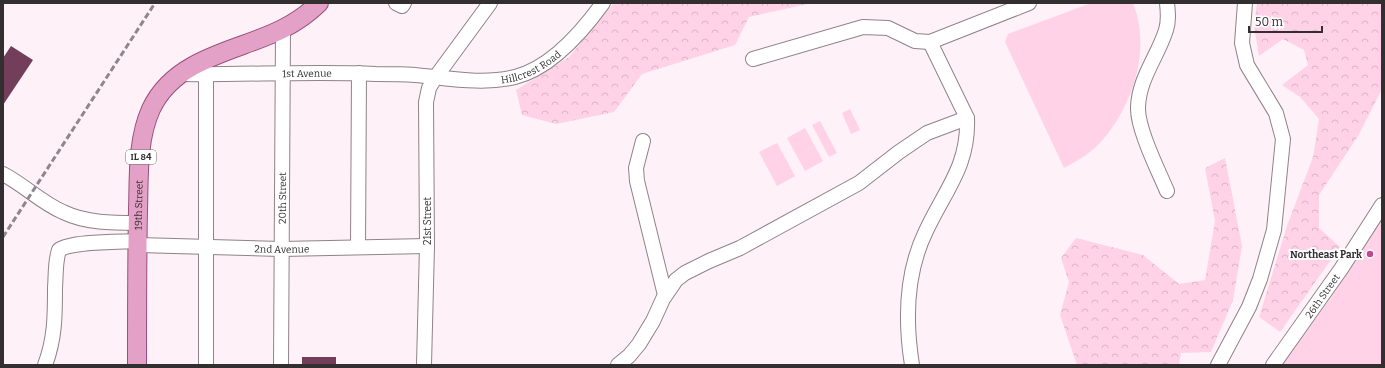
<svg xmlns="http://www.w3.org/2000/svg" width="1385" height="368" viewBox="0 0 1385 368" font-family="Bitter,serif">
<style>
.forest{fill:url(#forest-crowns)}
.pitch{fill:#ffd2e8}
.building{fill:#723e5a}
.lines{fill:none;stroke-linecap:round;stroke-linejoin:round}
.minor-casing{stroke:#8e8388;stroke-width:16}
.major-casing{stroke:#9a507a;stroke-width:20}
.minor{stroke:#fff;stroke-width:14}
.major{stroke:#e4a1c7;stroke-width:18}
.rail{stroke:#90878b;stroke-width:3;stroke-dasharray:6 3;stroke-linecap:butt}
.poi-dot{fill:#c54692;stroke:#fff;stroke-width:1.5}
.labels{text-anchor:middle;stroke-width:4;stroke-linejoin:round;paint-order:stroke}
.shield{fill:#fff;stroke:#706d6e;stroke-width:1}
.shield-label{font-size:9px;font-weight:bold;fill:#332e30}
.street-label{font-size:10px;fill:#332e30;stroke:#fff}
.poi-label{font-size:10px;font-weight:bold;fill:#332e30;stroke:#fff;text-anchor:end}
</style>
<defs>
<pattern id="forest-crowns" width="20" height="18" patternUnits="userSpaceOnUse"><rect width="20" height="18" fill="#ffd2e8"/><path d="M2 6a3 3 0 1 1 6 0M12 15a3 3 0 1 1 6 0" fill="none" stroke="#dbb5c7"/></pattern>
</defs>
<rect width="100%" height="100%" fill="#fef1f7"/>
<!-- forest -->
<path class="forest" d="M 614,3 L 812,3 L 749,17 L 735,45 L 642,74 L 614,112 L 556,124 L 522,115 L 516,90 L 569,57 Z
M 1257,3 L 1382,3 L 1382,89 L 1358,136 L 1319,195 L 1319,228 L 1340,247 L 1280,332 L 1259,317 L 1287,226 L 1313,157 L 1319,119 L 1300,97 L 1282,85 L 1308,65 L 1304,50 L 1283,39 L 1259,56 L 1254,26 Z
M 1225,158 L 1242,246 L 1233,300 L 1211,352 L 1181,353 L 1179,365 L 1077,365 L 1060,315 L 1069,282 L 1061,258 L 1076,238 L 1143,255 L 1179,284 L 1205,280 L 1215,221 L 1205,168 Z"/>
<!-- pitch -->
<path class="pitch" d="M 1091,3 L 1133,3 C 1152,50 1132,109 1099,144 C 1089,154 1077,161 1064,168 L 1005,42 L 1008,34 Z
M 850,109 L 860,130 L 851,134 L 842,113 Z
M 820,121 L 837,153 L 829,157 L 812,125 Z
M 805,128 L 823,161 L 805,171 L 787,138 Z
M 777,143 L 795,176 L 777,186 L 759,152 Z
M 1382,213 L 1382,365 L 1282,365 L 1333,295 Z"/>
<!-- building -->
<path class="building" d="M 11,46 L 33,60 L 3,105 L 3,58 Z
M 302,357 L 336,357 L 336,365 L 302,365 Z"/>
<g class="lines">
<defs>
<g id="minor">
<path d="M 396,3 L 402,6 L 404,3"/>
<path d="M 753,59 L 863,27 L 888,28 L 915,41 L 930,42"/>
<path id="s1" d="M 180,74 C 245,75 311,71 376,74 C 389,74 402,74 415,75 C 448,78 482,85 515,77 C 551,68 582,32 603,3"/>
<path d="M 206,74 L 206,365"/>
<path d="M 643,141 L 636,168 L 637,181 L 665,295"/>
<path d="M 3,174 C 24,185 42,203 63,212 C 86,223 112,223 138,223"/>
<path d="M 1167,191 C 1158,170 1137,128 1138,107 C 1139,78 1158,56 1166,30 C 1169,21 1168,12 1167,3"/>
<path id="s2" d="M 138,245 L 281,249 L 427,246"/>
<path d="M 358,247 L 359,73"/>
<path d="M 45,365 C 55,339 55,315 55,288 C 56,275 55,262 59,250 C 71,241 121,242 138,241"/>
<path id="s3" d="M 281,365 L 283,30"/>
<path d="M 424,365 L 427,246 L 426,102 L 429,88 L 435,78 L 490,3"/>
<path d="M 618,365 L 629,356 L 639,344 L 653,321 L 663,299 L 676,280 L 685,273 L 709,261 L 740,248 L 859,183 L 899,152 L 927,133 L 967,118"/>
<path d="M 912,365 C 905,321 906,272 926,231 C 945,190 969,166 967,118 L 930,42 L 1029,3"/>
<path d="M 1218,365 L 1249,307 L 1260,279 L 1274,230 L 1283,139 L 1276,113 L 1247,65 L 1242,43 L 1245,3"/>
<path id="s4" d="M 1273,365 L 1341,269 L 1382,205"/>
</g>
<g id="major">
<path id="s5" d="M 137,365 C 137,313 137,262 138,210 C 139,177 137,140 151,109 C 160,90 175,76 193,66 C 236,42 282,40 319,3"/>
</g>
</defs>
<!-- minor casing -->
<use href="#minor" class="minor-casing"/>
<!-- major casing -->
<use href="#major" class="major-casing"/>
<!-- minor -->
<use href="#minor" class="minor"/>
<!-- major -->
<use href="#major" class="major"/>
<!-- rail -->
<path class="rail" d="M 3,237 L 155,3"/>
</g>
<!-- markers -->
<circle class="poi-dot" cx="1370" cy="254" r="4"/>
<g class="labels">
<!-- shield labels -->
<rect class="shield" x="126" y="150" width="30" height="14" rx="3"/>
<g class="shield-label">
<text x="141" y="160">IL 84</text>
</g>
<!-- street labels -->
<g class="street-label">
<text dy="4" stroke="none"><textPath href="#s1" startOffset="354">Hillcrest Road</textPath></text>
<text dy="4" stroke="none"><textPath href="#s1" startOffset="127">1st Avenue</textPath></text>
<text dy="4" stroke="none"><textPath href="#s3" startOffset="167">20th Street</textPath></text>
<text dy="4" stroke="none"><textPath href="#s5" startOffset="160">19th Street</textPath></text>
<text transform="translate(427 221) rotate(-90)" y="4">21st Street</text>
<text dy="4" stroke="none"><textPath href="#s2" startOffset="144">2nd Avenue</textPath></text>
<text dy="4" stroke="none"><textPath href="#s4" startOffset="85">26th Street</textPath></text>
</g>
<!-- poi labels -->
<g class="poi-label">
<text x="1362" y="258">Northeast Park</text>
</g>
</g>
<!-- border -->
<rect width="1385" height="368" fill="none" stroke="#332e30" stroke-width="8"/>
<!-- scale -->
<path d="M1249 26v6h73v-6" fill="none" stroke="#332e30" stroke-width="2"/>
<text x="1255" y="26" font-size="12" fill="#332e30" stroke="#ffffff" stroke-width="3" paint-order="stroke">50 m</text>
</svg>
